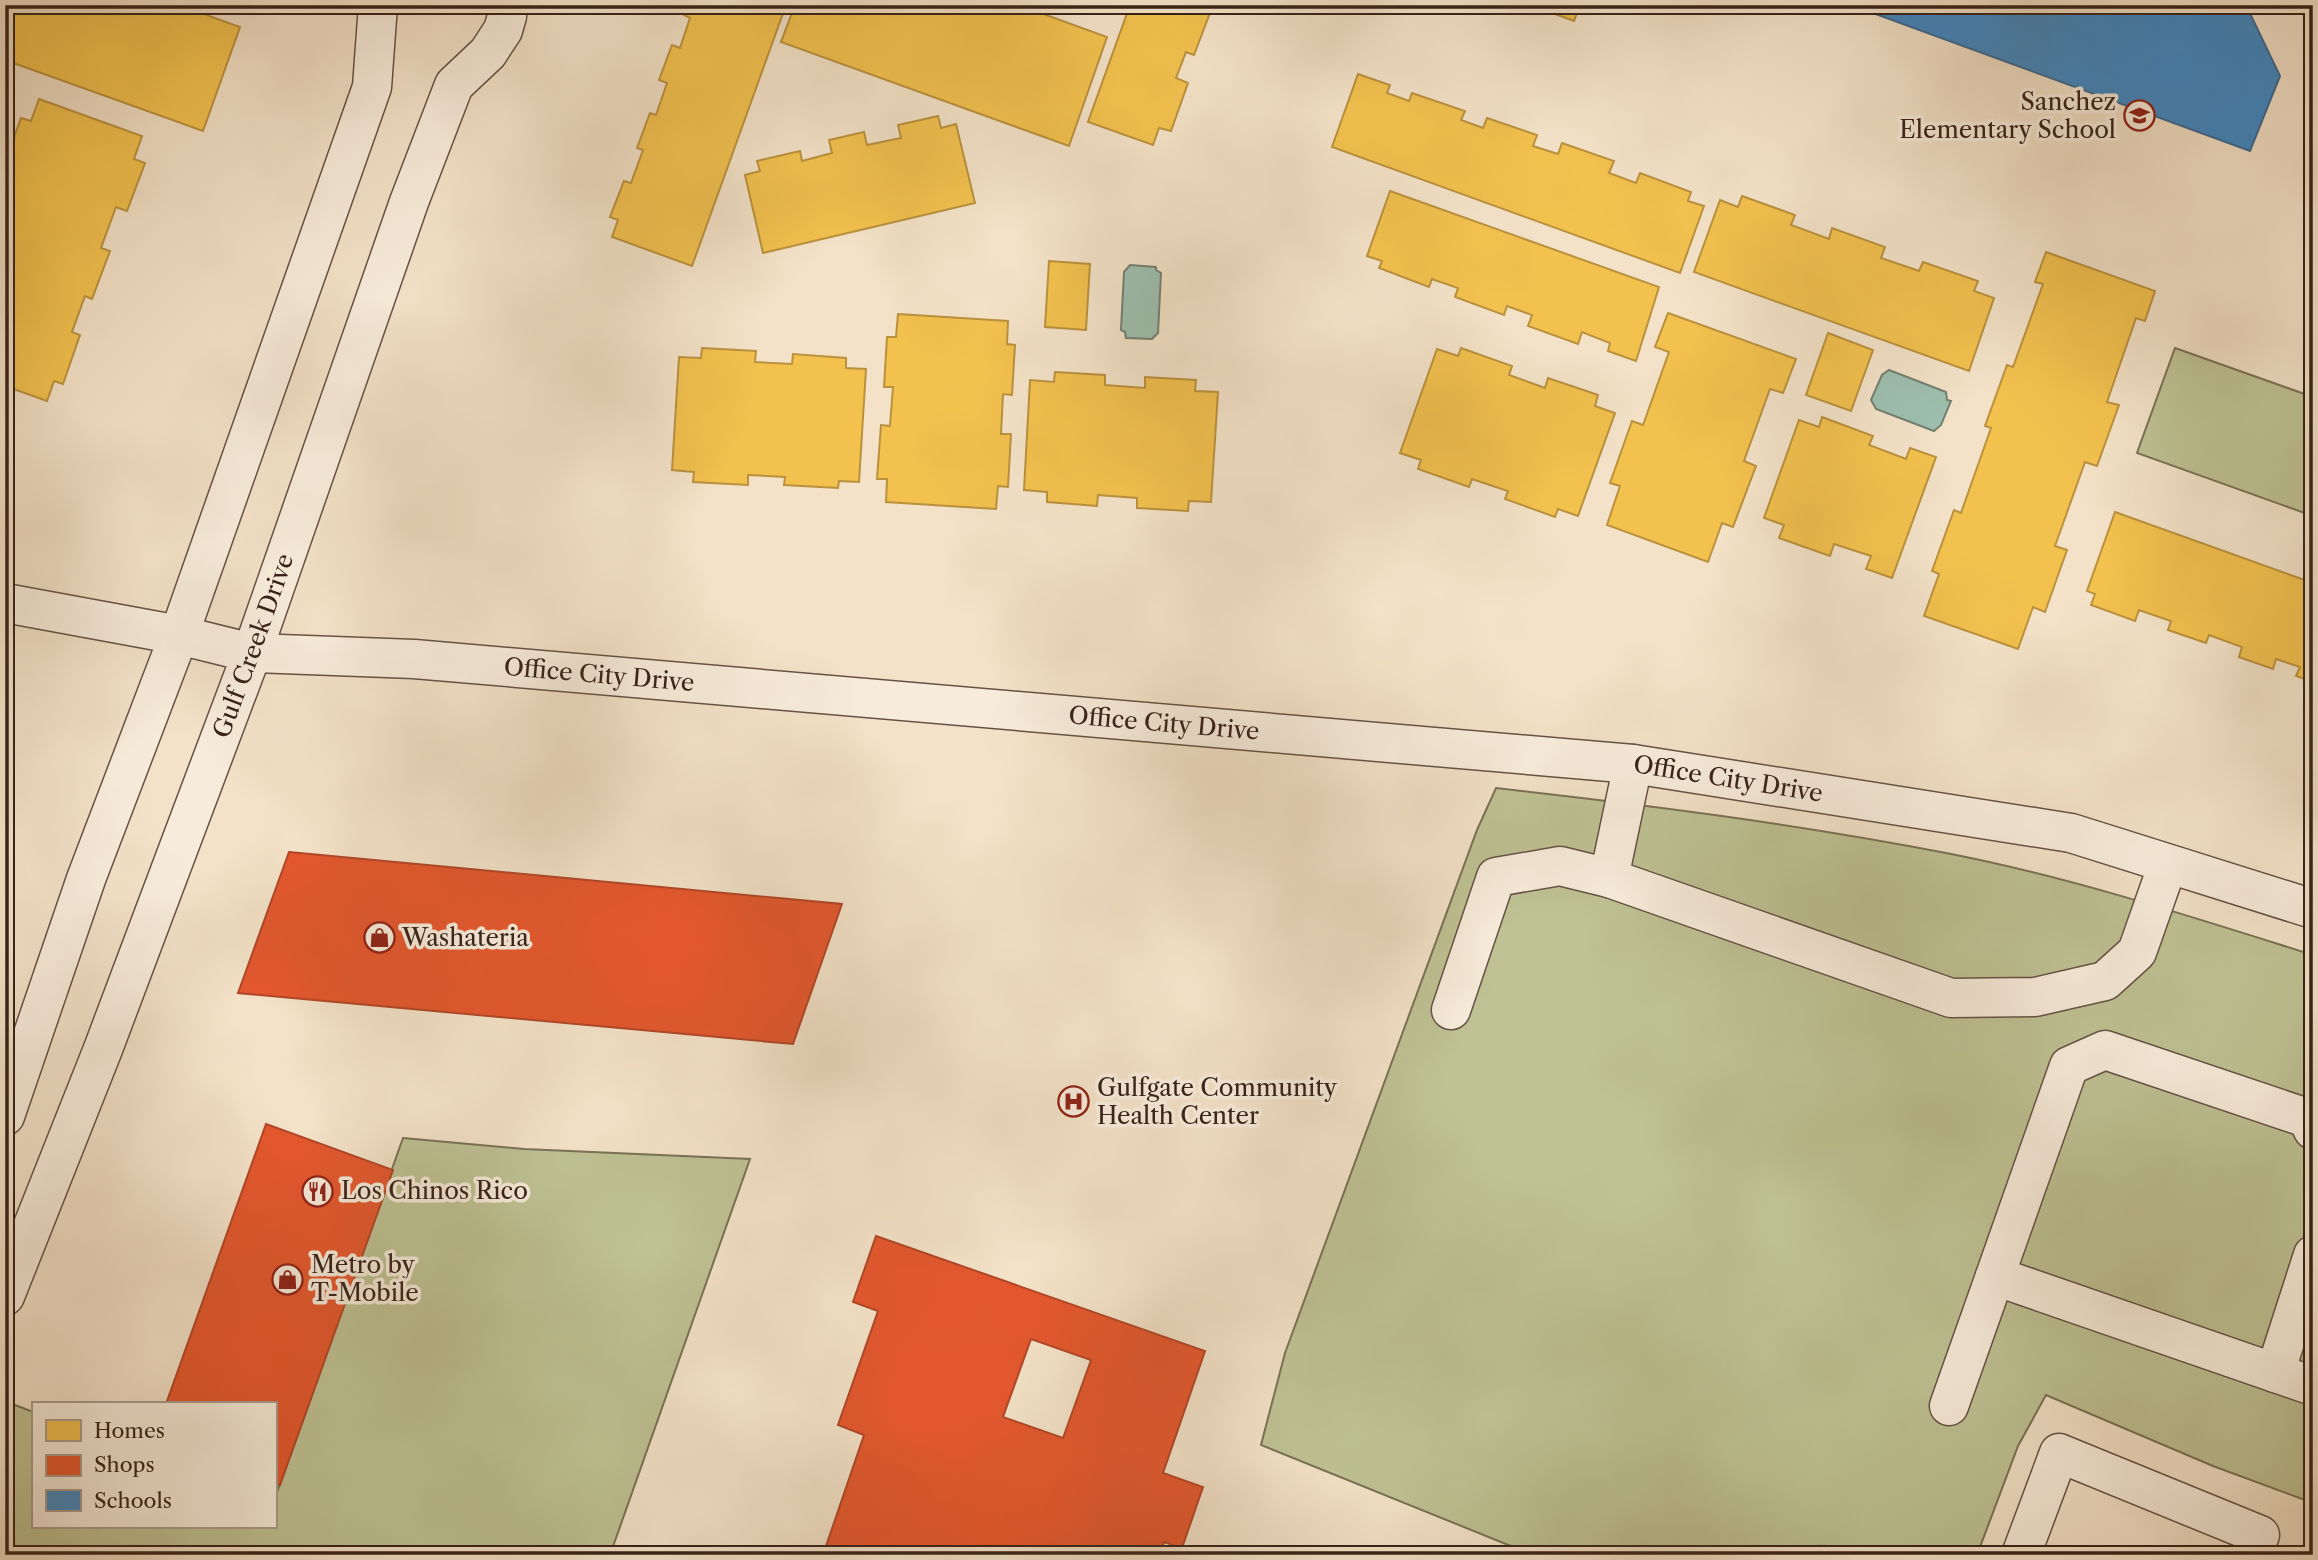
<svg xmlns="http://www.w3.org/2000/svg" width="2318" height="1560" viewBox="0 0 2318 1560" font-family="'Libre Caslon Text',serif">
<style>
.green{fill:#bec294;stroke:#7a7256;stroke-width:2}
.water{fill:#9dbfaf;stroke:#748073;stroke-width:2}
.homes{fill:#f2c14e;stroke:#ba913e;stroke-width:2}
.shops{fill:#e4572e;stroke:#b04728;stroke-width:2;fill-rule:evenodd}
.schools{fill:#3f88c5;stroke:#3d6991;stroke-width:2}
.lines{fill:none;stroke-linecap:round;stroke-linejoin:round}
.minor-casing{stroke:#665245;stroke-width:41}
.path{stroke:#372219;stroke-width:4.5;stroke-dasharray:5 3.5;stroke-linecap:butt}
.minor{stroke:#f7ecdb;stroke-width:38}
.labels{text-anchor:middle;stroke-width:7;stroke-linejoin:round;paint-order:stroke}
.poi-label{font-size:24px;fill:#372219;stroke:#f7ecdb;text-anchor:start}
.street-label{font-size:24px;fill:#372219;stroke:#f7ecdb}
</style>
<rect width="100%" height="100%" fill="#f3e2c8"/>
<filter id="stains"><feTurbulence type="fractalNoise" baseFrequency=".00286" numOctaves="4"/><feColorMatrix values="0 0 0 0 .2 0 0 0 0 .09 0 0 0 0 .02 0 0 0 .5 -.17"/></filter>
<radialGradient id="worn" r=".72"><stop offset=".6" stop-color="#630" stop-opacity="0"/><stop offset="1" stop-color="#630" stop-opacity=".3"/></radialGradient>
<!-- green -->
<path class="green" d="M 2175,348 L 2313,397 L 2313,516 L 2137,453 Z
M 1496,788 C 1647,805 1797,824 1946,853 C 2070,877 2192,917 2313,955 L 2313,1503 L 2213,1466 L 2046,1395 L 2018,1446 L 1977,1555 L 1533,1555 L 1261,1445 L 1285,1353 L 1477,830 Z
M 403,1138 L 524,1149 L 750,1159 L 610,1555 L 5,1555 L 5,1401 L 33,1412 L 33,1527 L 275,1527 L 275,1498 Z"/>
<!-- water -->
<path class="water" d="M 1130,265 L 1156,267 L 1156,270 L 1161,273 L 1158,333 L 1152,339 L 1126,338 L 1125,332 L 1121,330 L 1124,272 Z
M 1889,370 L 1946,392 L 1947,400 L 1951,401 L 1941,425 L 1934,431 L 1876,409 L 1871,400 L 1882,375 Z"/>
<!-- homes -->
<path class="homes" d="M 5,5 L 179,5 L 240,27 L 203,131 L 5,60 Z
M 687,5 L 786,5 L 692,266 L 612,237 L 618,220 L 610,217 L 624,181 L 631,183 L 643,150 L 637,148 L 650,113 L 656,115 L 667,83 L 659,80 L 672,45 L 680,48 L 690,18 L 684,15 Z
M 795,5 L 1019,5 L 1107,37 L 1069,146 L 781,42 Z
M 1130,5 L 1213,5 L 1194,55 L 1186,52 L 1176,78 L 1188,83 L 1171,131 L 1159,128 L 1153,145 L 1088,122 Z
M 1530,5 L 1580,5 L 1574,21 Z
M 1358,74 L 1390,85 L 1387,93 L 1409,101 L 1412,93 L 1465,111 L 1461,120 L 1483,128 L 1487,118 L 1537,135 L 1533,146 L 1558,154 L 1562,143 L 1614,161 L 1609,173 L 1636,183 L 1640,173 L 1691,192 L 1688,201 L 1704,206 L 1680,273 L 1332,147 Z
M 39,99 L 142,136 L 134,159 L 145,163 L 127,211 L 116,207 L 101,248 L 110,251 L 92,299 L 85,296 L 72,332 L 80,335 L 63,384 L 54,381 L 47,401 L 5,386 L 5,192 L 13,170 L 5,167 L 5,163 L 21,118 L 31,121 Z
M 938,116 L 941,128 L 956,124 L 975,203 L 763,253 L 745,175 L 760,171 L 757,161 L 800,151 L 802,161 L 832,153 L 829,140 L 864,132 L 867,145 L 901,138 L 898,125 Z
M 1390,191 L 1659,287 L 1636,361 L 1608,351 L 1610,343 L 1582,332 L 1578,344 L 1528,326 L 1532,315 L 1507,306 L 1504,315 L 1455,297 L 1458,288 L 1432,279 L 1429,287 L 1379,268 L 1382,261 L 1367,256 Z
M 1742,196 L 1795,215 L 1791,225 L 1829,239 L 1832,228 L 1885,247 L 1881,258 L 1919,271 L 1923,262 L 1978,281 L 1974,291 L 1994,298 L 1969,371 L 1694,272 L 1720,200 L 1738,207 Z
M 2046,252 L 2155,291 L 2145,321 L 2136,318 L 2107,402 L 2119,405 L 2097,466 L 2085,462 L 2055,546 L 2067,550 L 2045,612 L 2033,607 L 2018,649 L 1924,616 L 1939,574 L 1932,571 L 1954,510 L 1961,513 L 1991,428 L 1985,426 L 2007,365 L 2013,367 L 2043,284 L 2035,282 Z
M 1049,261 L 1090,264 L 1086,330 L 1045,327 Z
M 1668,313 L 1796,359 L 1783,393 L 1770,389 L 1744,461 L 1756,466 L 1733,527 L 1722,523 L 1708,562 L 1607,525 L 1620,486 L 1610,483 L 1632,421 L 1643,425 L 1669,352 L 1655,347 Z
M 898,314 L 1008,321 L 1007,344 L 1015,345 L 1012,395 L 1003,394 L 1001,434 L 1011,434 L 1008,487 L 998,486 L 996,509 L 886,502 L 887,479 L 877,479 L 881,425 L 890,426 L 893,387 L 884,387 L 887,337 L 896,337 Z
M 1828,333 L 1873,350 L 1851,411 L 1806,395 Z
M 702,348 L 756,351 L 755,362 L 792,364 L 793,354 L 846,358 L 846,368 L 866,369 L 859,482 L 839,481 L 838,488 L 784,485 L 785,477 L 748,475 L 748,485 L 693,482 L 694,472 L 672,470 L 679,357 L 701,358 Z
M 1461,348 L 1512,366 L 1509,375 L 1545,388 L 1548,378 L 1598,395 L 1595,406 L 1615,413 L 1578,516 L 1558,509 L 1555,517 L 1505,499 L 1508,491 L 1472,479 L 1469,487 L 1418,469 L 1421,460 L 1400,453 L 1437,349 L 1458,356 Z
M 1055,372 L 1105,375 L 1105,385 L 1145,388 L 1145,377 L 1196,380 L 1195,391 L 1218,392 L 1211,502 L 1189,501 L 1188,511 L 1137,508 L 1137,498 L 1098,495 L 1097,506 L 1047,502 L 1047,492 L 1024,490 L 1030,380 L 1054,382 Z
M 1822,417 L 1873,436 L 1869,445 L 1906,459 L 1910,448 L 1936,457 L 1892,578 L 1866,569 L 1871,556 L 1834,544 L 1830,556 L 1779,538 L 1784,525 L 1764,518 L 1799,420 L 1819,427 Z
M 2115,512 L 2313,583 L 2313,682 L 2296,676 L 2300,667 L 2276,659 L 2273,669 L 2239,657 L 2242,647 L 2209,635 L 2206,643 L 2168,630 L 2171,621 L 2139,610 L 2135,621 L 2091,605 L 2095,594 L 2087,591 Z"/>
<!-- shops -->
<path class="shops" d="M 289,852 L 842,904 L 793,1044 L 238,993 Z
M 266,1124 L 393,1170 L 280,1485 L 275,1483 L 275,1404 L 166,1404 Z
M 876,1236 L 1205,1351 L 1163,1473 L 1203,1487 L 1182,1548 L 1164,1542 L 1160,1555 L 823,1555 L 864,1435 L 838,1425 L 878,1311 L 853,1302 ZM 1031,1339 L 1091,1360 L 1063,1438 L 1003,1417 Z"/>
<!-- schools -->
<path class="schools" d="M 1851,5 L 2246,5 L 2280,76 L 2250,151 Z"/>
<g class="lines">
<defs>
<g id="minor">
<path id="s1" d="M 5,603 L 179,635 L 252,653 L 414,659 L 1633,764 L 2071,833 L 2313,909"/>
<path d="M 1633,764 L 1609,878 L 1951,998 L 2035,997 L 2105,981 L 2137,952 L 2168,864"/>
<path d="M 1451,1010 L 1496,877 L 1560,866 L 1609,878"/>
<path d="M 5,1116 L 86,879 L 179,635 L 372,87 L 378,5"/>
<path d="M 2313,1130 L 2307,1118 L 2105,1050 L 2069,1066 L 1995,1276 L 2313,1386"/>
<path id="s2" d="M 5,1296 L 103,1049 L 252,653 L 409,202 L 454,85 L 488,53 L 503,30 L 507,16 L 505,5"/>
<path d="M 2275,1373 L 2313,1255"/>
<path d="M 1949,1406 L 1995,1276"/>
<path d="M 2021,1555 L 2059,1453 L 2260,1535 L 2252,1555"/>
</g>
</defs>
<!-- minor casing -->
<use href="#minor" class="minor-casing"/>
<!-- path -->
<path class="path" d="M 1800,1555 C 1814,1539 1843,1551 1860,1555"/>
<!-- minor -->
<use href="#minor" class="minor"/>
</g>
<!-- icons -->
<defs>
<symbol id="school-ring" viewBox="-11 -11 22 22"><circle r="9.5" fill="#f7ecdb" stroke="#8f2418" stroke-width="1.5"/><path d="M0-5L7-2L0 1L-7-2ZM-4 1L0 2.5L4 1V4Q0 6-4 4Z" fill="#8f2418"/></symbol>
<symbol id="shop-ring" viewBox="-11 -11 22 22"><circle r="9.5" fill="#f7ecdb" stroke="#8f2418" stroke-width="1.5"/><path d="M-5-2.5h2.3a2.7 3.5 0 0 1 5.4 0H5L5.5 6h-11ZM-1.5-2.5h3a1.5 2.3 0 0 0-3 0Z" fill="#8f2418"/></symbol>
<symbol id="hospital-ring" viewBox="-11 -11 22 22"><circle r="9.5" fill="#f7ecdb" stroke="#8f2418" stroke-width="1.5"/><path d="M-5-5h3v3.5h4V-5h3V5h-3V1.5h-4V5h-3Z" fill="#8f2418"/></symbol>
<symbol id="restaurant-ring" viewBox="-11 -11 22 22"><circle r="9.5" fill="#f7ecdb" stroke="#8f2418" stroke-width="1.5"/><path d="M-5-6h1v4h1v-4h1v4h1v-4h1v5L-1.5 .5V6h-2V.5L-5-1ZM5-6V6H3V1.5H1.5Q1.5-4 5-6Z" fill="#8f2418"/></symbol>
</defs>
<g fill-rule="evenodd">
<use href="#school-ring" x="2122" y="98" width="35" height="35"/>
<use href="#shop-ring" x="362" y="920" width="35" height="35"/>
<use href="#hospital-ring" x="1056" y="1084" width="35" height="35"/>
<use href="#restaurant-ring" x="300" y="1174" width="35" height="35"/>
<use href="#shop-ring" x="270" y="1262" width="35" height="35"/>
</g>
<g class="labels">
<!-- poi labels -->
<g class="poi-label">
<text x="2116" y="110" text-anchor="end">Sanchez<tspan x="2116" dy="28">Elementary School</tspan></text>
<text x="402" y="946">Washateria</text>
<text x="1097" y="1096">Gulfgate Community<tspan x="1097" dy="28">Health Center</tspan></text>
<text x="341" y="1199">Los Chinos Rico</text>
<text x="311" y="1273">Metro by<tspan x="311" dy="28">T-Mobile</tspan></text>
</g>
<!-- street labels -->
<g class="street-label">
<text dy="8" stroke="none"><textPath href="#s2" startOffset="696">Gulf Creek Drive</textPath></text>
<text dy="8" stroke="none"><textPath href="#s1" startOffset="600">Office City Drive</textPath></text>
<text dy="8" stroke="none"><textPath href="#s1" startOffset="1167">Office City Drive</textPath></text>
<text dy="8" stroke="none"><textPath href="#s1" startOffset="1734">Office City Drive</textPath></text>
</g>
</g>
<!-- margin -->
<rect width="2318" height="1560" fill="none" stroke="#f3e2c8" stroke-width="28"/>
<rect x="7" y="7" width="2304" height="1546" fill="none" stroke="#372219" stroke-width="3.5"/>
<rect x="14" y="14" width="2290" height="1532" fill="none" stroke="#372219" stroke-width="2"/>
<!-- legend -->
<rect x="32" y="1402" width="245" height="126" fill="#f7ecdb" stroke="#aa9b8d" stroke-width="2"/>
<rect x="46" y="1420" width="35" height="21" fill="#f2c14e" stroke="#aa9b8d" stroke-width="2"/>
<text x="94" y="1438" font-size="21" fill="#372219">Homes</text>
<rect x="46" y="1455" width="35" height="21" fill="#e4572e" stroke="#aa9b8d" stroke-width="2"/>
<text x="94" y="1472" font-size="21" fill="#372219">Shops</text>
<rect x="46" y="1490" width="35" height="21" fill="#3f88c5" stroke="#aa9b8d" stroke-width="2"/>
<text x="94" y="1508" font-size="21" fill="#372219">Schools</text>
<rect width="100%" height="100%" filter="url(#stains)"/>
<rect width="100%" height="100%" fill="url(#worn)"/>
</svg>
